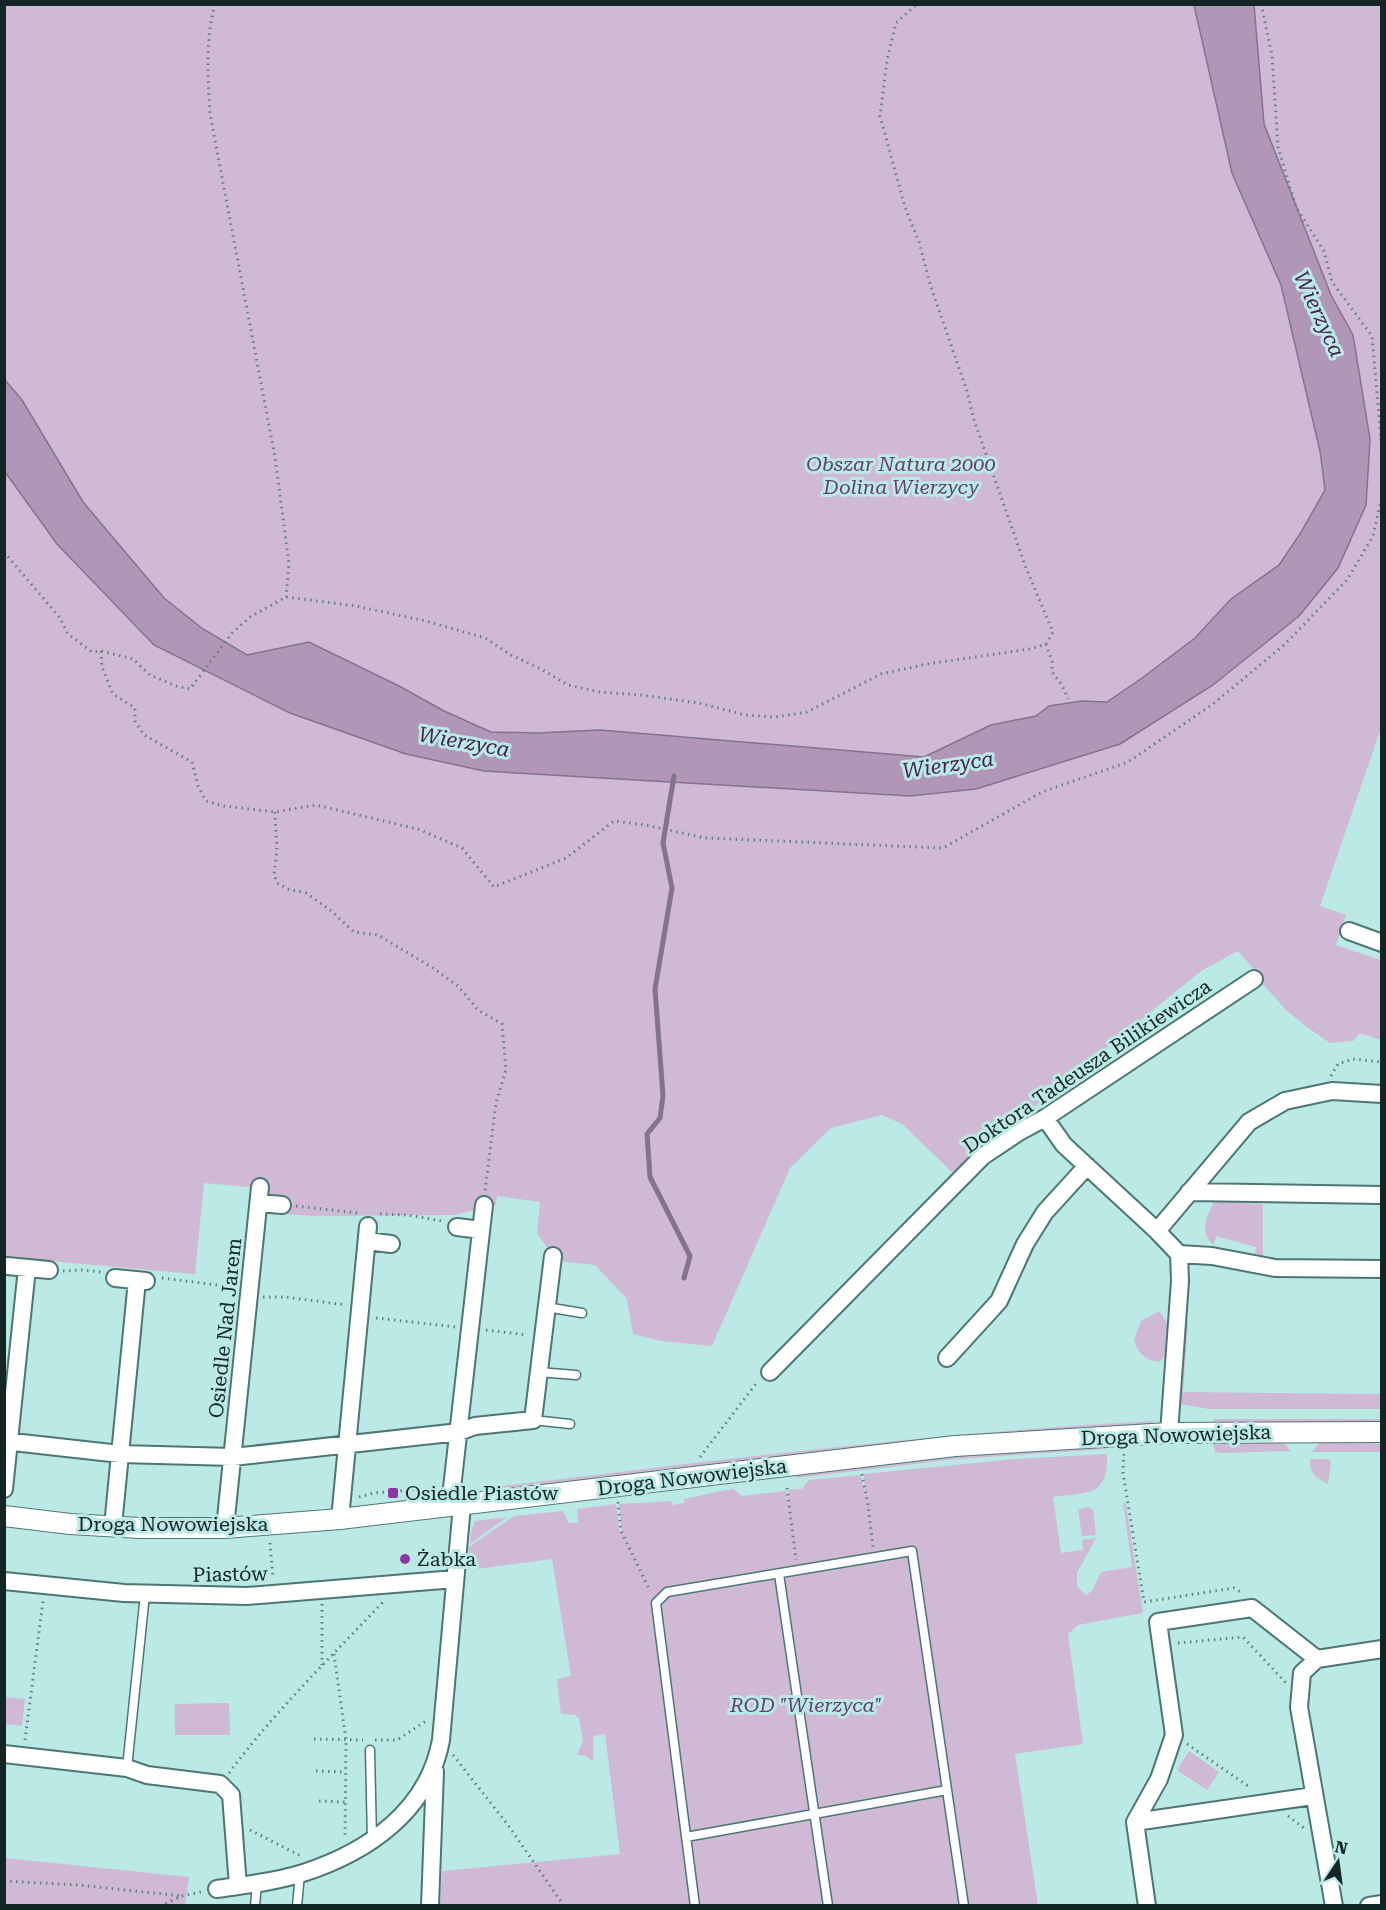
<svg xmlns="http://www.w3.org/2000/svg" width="1386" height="1910" viewBox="0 0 1386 1910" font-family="'Roboto Serif',serif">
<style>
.green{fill:#cfb9d5}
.water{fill:#b196b7;stroke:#82748b;stroke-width:1.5}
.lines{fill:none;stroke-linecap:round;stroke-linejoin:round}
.stream{stroke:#82748b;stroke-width:5}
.service-casing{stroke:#4c7674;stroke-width:11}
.minor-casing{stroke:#4c7674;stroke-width:20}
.tertiary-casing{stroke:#4c7674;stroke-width:22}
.path{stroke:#61807e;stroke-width:3;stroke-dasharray:1.5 4.5;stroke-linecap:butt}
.service{stroke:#fff;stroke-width:8}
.minor{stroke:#fff;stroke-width:16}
.tertiary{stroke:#fff;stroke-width:20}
.poi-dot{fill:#8d35a2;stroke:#bbe9e6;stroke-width:2}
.labels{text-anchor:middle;stroke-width:6;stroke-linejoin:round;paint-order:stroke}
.park-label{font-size:20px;font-style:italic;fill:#65406e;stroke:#bbe9e6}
.street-label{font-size:20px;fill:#132524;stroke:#bbe9e6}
.poi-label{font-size:20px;fill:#132524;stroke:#bbe9e6;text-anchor:start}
.water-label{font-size:21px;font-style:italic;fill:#45214e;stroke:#bbe9e6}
</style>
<rect width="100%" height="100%" fill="#bbe9e6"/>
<!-- green -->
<path class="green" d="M 4,5 L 1381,5 L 1381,728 L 1320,906 L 1346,915 L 1336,945 L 1381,960 L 1381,1040 L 1360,1033 L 1353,1041 L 1330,1043 L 1307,1027 L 1286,1010 L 1262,983 L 1257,973 L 1238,951 L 1201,971 L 953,1173 L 902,1124 L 882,1115 L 831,1128 L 790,1168 L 712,1346 L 661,1341 L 633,1334 L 627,1299 L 595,1265 L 558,1261 L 537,1234 L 540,1202 L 497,1196 L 496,1205 L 454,1215 L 313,1216 L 271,1213 L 258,1185 L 248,1187 L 204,1183 L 195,1274 L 5,1257 Z
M 1223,1196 L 1238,1203 L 1263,1204 L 1263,1256 L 1255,1254 L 1256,1247 L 1216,1236 L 1214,1245 C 1197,1233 1208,1216 1214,1201 Z
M 1159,1311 L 1167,1323 L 1166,1355 L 1159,1362 C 1144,1360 1138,1353 1134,1339 L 1141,1321 Z
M 1185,1322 L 1188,1322 L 1183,1392 L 1381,1394 L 1381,1409 L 1209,1409 L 1180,1404 Z
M 1214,1419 L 1382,1419 L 1381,1423 L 1214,1423 Z
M 1155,1421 L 1146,1425 C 930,1436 715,1465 499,1491 L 502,1486 C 720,1460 936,1432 1155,1421 Z
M 1277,1440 L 1284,1443 L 1291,1451 L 1223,1453 L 1215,1452 L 1213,1442 Z
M 1327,1440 L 1381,1444 L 1381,1452 L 1312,1452 L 1318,1444 Z
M 1104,1446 L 1106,1449 L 957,1459 L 796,1478 L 795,1473 L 957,1455 Z
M 1107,1454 C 1108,1498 1088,1492 1053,1497 L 1061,1553 L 1083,1550 L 1082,1540 L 1096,1538 L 1077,1573 L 1077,1586 L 1086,1595 L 1092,1591 L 1101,1572 L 1132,1567 L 1123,1501 L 1126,1505 L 1143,1613 L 1078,1625 L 1068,1634 L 1083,1744 L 1015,1754 L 1038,1905 L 440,1906 L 442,1871 L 620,1854 L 605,1734 L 593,1736 L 593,1761 L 586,1756 L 577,1755 L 583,1741 L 579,1718 L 575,1715 L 561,1714 L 557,1679 L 571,1676 L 552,1559 L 477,1569 L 468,1565 L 469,1547 L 514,1516 L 563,1511 L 569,1523 L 578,1523 L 577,1509 L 616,1504 L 620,1531 L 622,1531 L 619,1504 L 671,1501 L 672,1505 L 684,1503 L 684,1499 C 701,1496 716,1491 733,1489 L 742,1496 L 786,1491 L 789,1506 L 788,1490 L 802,1489 L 809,1480 L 861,1475 L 865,1494 L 864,1474 L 1015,1459 Z
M 1310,1459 L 1329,1459 L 1331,1462 L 1328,1484 C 1316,1479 1309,1473 1310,1459 Z
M 1088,1507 L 1093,1510 L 1096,1535 L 1082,1536 L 1078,1509 Z
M 507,1517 L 470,1544 L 471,1532 L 475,1521 Z
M 5,1697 L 25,1699 L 22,1726 L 5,1724 Z
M 229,1703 L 230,1735 L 175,1735 L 175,1704 Z
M 1189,1751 L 1219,1772 L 1207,1790 L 1177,1770 Z
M 5,1858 L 189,1877 L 185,1905 L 5,1905 Z"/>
<!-- water -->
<path class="water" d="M 1194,5 L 1254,5 L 1264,124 L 1331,295 L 1353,335 L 1370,439 L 1366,505 L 1338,568 L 1299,616 L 1213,685 L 1120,744 L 976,789 L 910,796 L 484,771 L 406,754 L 290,713 L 154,645 L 57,544 L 5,472 L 5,380 L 22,400 L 83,502 L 164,598 L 203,629 L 247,655 L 309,642 L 399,686 L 444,711 L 491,732 L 537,733 L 600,730 L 924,757 L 991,725 L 1036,716 L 1049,706 L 1082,701 L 1107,702 L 1142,678 L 1195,638 L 1231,599 L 1279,565 L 1300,534 L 1325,490 L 1320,451 L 1281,285 L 1232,173 Z"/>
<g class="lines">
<!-- stream -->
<path class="stream" d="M 674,776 L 663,843 L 672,888 L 655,989 L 663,1096 L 660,1118 L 647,1134 L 650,1177 L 690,1256 L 684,1278"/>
<defs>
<path id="service" d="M 546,1307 L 582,1313
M 538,1372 L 576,1375
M 533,1420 L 570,1424
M 779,1574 L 828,1906
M 370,1750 L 372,1840
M 127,1768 L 145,1594
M 686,1837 L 947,1790
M 255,1906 L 257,1883
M 297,1906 L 300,1874
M 695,1906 L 656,1603 L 667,1592 L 912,1551 L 964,1906"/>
<path id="minor" d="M 1349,931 L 1382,943
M 1045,1118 L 1064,1145 L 1157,1231 L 1179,1254 L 1212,1256 L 1275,1268 L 1382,1269
M 1189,1192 L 1382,1195
M 259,1203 L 282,1205
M 457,1227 L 481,1230
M 1157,1231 L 1249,1122 L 1285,1101 L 1332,1091 L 1382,1094
M 367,1241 L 391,1244
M 7,1266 L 49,1270
M 115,1278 L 146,1281
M 947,1358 L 999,1301 L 1025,1244 L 1045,1212 L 1087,1166
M 770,1372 L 983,1156 L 1019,1132 L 1045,1118 L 1254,979
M 1169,1433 L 1180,1281 L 1179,1254
M 4,1441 L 120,1454 L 233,1457 L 459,1432 L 475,1426 L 533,1420 L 553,1256
M 4,1489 L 27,1268
M 452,1506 L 452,1488 L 484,1205
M 340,1519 L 368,1226
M 113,1526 L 137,1280
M 225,1528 L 260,1187
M 4,1581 L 124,1593 L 247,1596 L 455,1579
M 1317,1659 L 1302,1673 L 1299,1707 L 1334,1906
M 4,1754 L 127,1768 L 147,1775 L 220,1784 L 231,1795 L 238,1886
M 1135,1822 L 1313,1796
M 217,1889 C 245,1885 275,1882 303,1873 C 368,1852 428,1811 441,1740 L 462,1505
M 430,1906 L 435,1771
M 1147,1906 L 1135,1822 L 1159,1779 L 1174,1735 L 1158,1622 L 1252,1608 L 1317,1659 L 1382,1649
M 1369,1906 L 1382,1904"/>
<path id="tertiary" d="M 4,1516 L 70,1524 L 140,1528 L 225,1528 L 340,1519 L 955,1446 L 1169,1433 L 1382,1432"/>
</defs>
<!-- service casing -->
<use href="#service" class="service-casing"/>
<!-- minor casing -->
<use href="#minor" class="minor-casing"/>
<!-- tertiary casing -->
<use href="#tertiary" class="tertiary-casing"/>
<!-- path -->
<path class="path" d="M 215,4 C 205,41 208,77 210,114 L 275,457 L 289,564 L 286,597
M 1261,4 L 1272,55 L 1278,147 L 1296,207 L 1324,251 L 1332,282 L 1372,336 L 1382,450
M 4,552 L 60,618 L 68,634 L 92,652 L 101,651 L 133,659 L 150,675 L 176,686 L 190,689 L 232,633 L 250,617 L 286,597 L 356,606 L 426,621 L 485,638 L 511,655 L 541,669 L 568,685 L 600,692 L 641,695 L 699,703 L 745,715 L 775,717 L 807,712 L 881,674 L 927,664 L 1030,649 L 1046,644 L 1053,632 L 1026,568 L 974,420 L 967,391 L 931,287 L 919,242 L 905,207 L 880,116 L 887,60 L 896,23 L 917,4
M 1046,644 L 1052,661 L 1052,672 L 1062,685 L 1068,699
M 101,651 L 102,667 L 113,694 L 135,708 L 135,721 L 144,735 L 192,762 L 198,786 L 206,801 L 224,806 L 275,812 L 316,805 L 418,829 L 462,848 L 494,887 L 566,858 L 614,821 L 646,825 L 705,838 L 943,848 L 1042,792 L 1128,762 L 1213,704 L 1284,645 L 1347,580 L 1373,536 L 1382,496
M 275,812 L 277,851 L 274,874 L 277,883 L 288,889 L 306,893 L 330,910 L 354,932 L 378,935 L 433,968 L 458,986 L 478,1010 L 502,1024 L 506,1070 L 496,1103 L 485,1191
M 1331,1076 L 1338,1064 L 1353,1059 L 1382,1062
M 296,1206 L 358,1213
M 380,1214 L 407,1215 L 442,1221
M 63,1271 L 82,1270 L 101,1272
M 162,1278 L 233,1287
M 263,1297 L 286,1297 L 346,1305
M 376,1318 L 456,1327
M 486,1330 L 527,1335
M 1124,1454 L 1123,1473 L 1144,1602 L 1234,1588 L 1242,1593
M 700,1457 L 758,1381
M 862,1474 L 868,1505 L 873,1547
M 787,1488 L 796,1560
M 359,1497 L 374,1493 L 433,1488
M 618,1502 L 621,1531 L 650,1591
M 270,1543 L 273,1578
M 322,1604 L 322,1665
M 1178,1643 L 1243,1637 L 1286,1683
M 334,1654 L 346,1740 L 345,1838
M 314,1739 L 363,1740
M 25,1740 L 43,1601
M 375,1740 L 397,1740 L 426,1721
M 1187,1744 L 1251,1788
M 453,1755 L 508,1825 L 564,1906
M 316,1771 L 346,1772
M 229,1773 C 275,1711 330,1658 383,1602
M 319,1801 L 345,1802
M 1288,1816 L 1304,1828
M 250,1830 L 301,1856
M 4,1881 L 78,1885 L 182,1896
M 160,1906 L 182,1896 L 201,1892"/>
<!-- service -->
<use href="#service" class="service"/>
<!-- minor -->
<use href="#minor" class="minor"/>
<!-- tertiary -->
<use href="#tertiary" class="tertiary"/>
</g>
<!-- markers -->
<g class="poi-dot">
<rect x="387" y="1487" width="12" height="12" rx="3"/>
<circle cx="405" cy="1559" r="6"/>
</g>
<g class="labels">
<!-- park labels -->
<g class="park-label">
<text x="901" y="471">Obszar Natura 2000<tspan x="901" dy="23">Dolina Wierzycy</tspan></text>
<text x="806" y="1712">ROD "Wierzyca"</text>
</g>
<!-- street labels -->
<g class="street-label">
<text transform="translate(1087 1066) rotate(-34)" y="7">Doktora Tadeusza Bilikiewicza</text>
<text transform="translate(225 1328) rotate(-84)" y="7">Osiedle Nad Jarem</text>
<text transform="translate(1176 1435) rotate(-2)" y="7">Droga Nowowiejska</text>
<text transform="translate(692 1477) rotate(-7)" y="7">Droga Nowowiejska</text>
<text x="173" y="1531">Droga Nowowiejska</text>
<text transform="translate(230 1574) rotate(-1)" y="7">Piastów</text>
</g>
<!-- poi labels -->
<g class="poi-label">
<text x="405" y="1500">Osiedle Piastów</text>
<text x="417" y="1566">Żabka</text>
</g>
<!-- water labels -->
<g class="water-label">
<text transform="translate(1319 314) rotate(65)" y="7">Wierzyca</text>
<text transform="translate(464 742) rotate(10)" y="7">Wierzyca</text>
<text transform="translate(948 765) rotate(-8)" y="7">Wierzyca</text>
</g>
</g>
<!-- border -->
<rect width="1386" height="1910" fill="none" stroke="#132524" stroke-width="12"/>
<!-- north arrow -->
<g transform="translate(1338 1862) rotate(13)" stroke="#bbe9e6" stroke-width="4.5" paint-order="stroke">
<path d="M0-4.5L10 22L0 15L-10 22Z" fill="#132524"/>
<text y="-9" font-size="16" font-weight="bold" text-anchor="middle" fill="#132524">N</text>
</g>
</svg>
